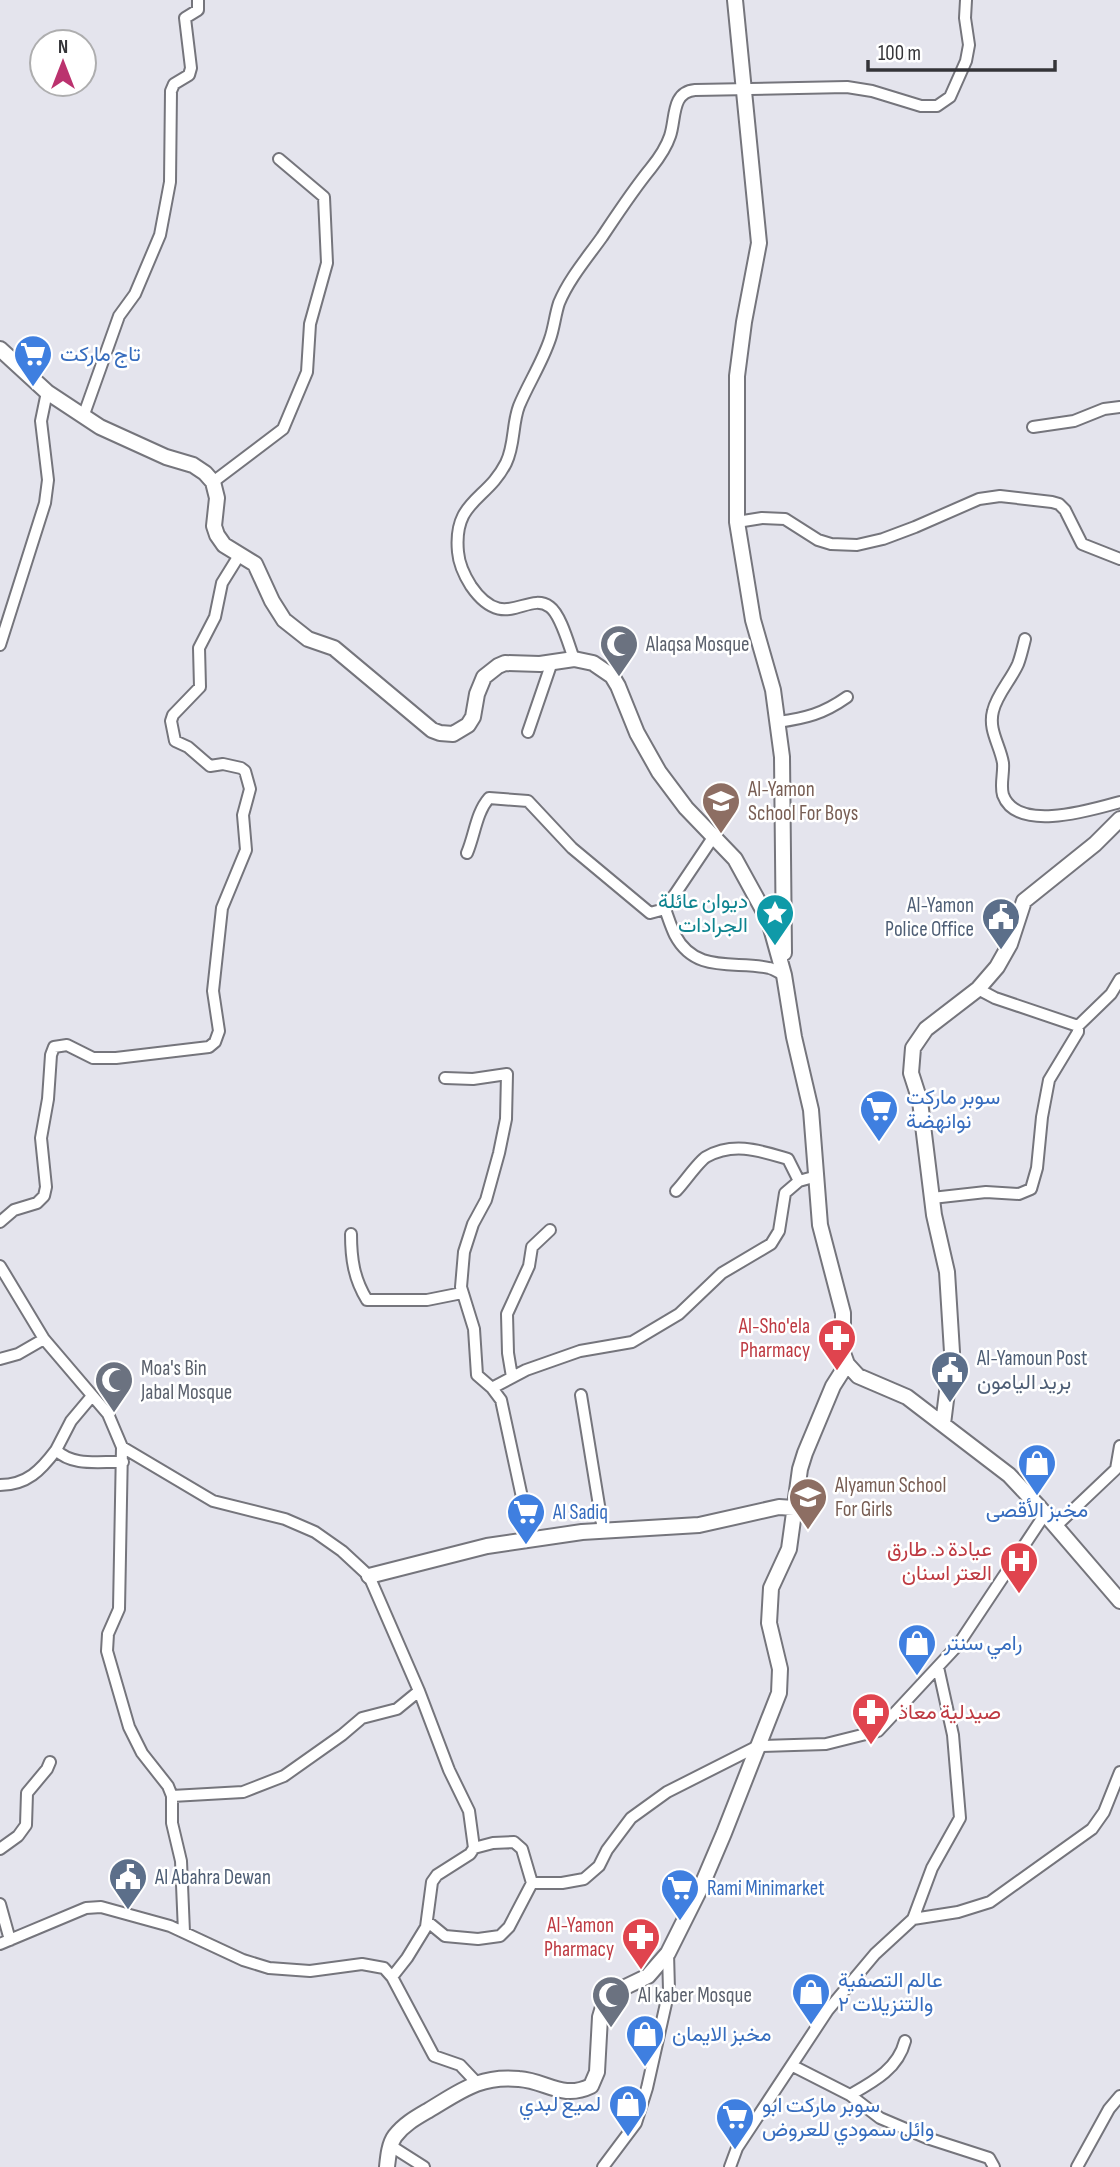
<svg xmlns="http://www.w3.org/2000/svg" width="1120" height="2167" viewBox="0 0 1120 2167" font-family="'Sofia Sans Condensed',Vazirmatn,sans-serif">
<style>
.lines{fill:none;stroke-linecap:round;stroke-linejoin:round}
.street-casing{stroke:#75757c;stroke-width:14}
.secondary-casing{stroke:#75757c;stroke-width:18}
.street{stroke:#fff;stroke-width:10}
.secondary{stroke:#fff;stroke-width:14}
.labels{text-anchor:middle;stroke-width:5;stroke-linejoin:round;paint-order:stroke}
.shop-label{font-size:21px;fill:#366cbe;stroke:#fff;text-anchor:start}
.worship-label{font-size:21px;fill:#5b616d;stroke:#fff;text-anchor:start}
.education-label{font-size:21px;fill:#785e54;stroke:#fff;text-anchor:start}
.culture-label{font-size:21px;fill:#0d838f;stroke:#fff;text-anchor:end}
.service-label{font-size:21px;fill:#4e5e75;stroke:#fff;text-anchor:start}
.health-label{font-size:21px;fill:#be3a42;stroke:#fff;text-anchor:end}
</style>
<rect width="100%" height="100%" fill="#e4e4ed"/>
<g class="lines">
<defs>
<path id="street" d="M 83,417 L 119,316 L 135,294 L 160,235 L 170,182 L 171,91 L 174,84 L 189,75 L 191,68 L 185,18 L 198,10 L 198,0
M 1033,427 L 1074,421 L 1104,409 L 1120,407
M 213,482 L 283,429 L 307,372 L 310,324 L 327,263 L 324,197 L 279,159
M 737,522 L 762,518 L 785,519 L 818,540 L 831,544 L 857,545 L 883,539 L 915,527 L 979,499 L 1000,496 L 1052,502 L 1059,504 L 1065,510 L 1082,544 L 1120,559
M 1025,639 C 1023,647 1021,656 1018,664 C 1011,680 997,694 993,711 C 988,730 1000,745 1003,763 C 1004,773 1000,785 1003,795 C 1017,833 1091,810 1120,802
M 0,645 L 45,503 L 48,480 L 41,421 L 47,392
M 574,659 C 569,646 561,615 550,607 C 527,590 504,634 471,586 C 464,575 459,564 458,552 C 453,500 487,501 506,463 C 515,445 512,424 519,406 C 528,384 542,363 550,339 C 554,328 555,315 559,303 C 569,279 587,258 602,237 C 618,213 633,190 651,168 C 659,158 666,148 670,136 C 676,119 671,92 695,90 L 847,87 L 872,91 L 921,106 L 937,106 L 950,97 L 966,61 L 969,45 L 965,18 L 966,0
M 778,722 C 806,718 823,714 847,697
M 528,732 L 552,662
M 467,853 C 475,834 476,813 489,798 L 528,801 L 572,848 L 650,913 L 665,909 L 714,836
M 665,909 C 668,917 671,927 675,935 C 696,975 736,960 769,968 C 774,969 779,973 784,975
M 1078,1026 L 1111,994 L 1120,979
M 445,1078 L 473,1079 L 507,1074 L 506,1119 L 499,1153 L 486,1200 L 473,1224 L 464,1252 L 461,1287 L 474,1329 L 477,1375 L 492,1388 L 501,1400 L 531,1539
M 676,1191 C 684,1183 698,1162 706,1157 C 734,1141 761,1151 788,1159 L 799,1181
M 932,1198 L 986,1192 L 1019,1194 L 1031,1189 L 1037,1168 L 1042,1117 L 1049,1080 L 1078,1032 L 1078,1026 L 995,998 L 978,989
M 0,1222 L 14,1210 L 37,1203 L 44,1196 L 46,1187 L 41,1138 L 48,1099 L 51,1055 L 54,1047 L 67,1045 L 93,1058 L 116,1058 L 209,1047 L 215,1042 L 219,1031 L 213,991 L 222,908 L 246,850 L 243,815 L 250,789 L 245,771 L 241,768 L 223,764 L 210,766 L 188,747 L 175,741 L 171,721 L 173,715 L 200,687 L 199,648 L 215,617 L 222,583 L 240,554
M 351,1234 C 351,1259 354,1279 367,1300 L 427,1300 L 462,1293
M 0,1266 L 44,1339 L 108,1414 L 122,1447 L 119,1609 L 108,1634 L 107,1651 L 129,1727 L 142,1753 L 168,1786 L 172,1796 L 172,1823 L 181,1861 L 184,1932
M 0,1359 L 18,1354 L 44,1339
M 512,1377 L 508,1353 L 507,1314 L 529,1266 L 532,1247 L 550,1230
M 492,1388 L 526,1370 L 580,1351 L 632,1342 L 679,1314 L 722,1273 L 771,1244 L 779,1231 L 785,1193 L 799,1181 L 817,1176
M 581,1395 L 603,1530
M 92,1396 L 71,1421 L 56,1450 C 73,1467 100,1461 123,1462
M 122,1447 L 213,1501 L 285,1519 L 315,1532 L 342,1551 L 369,1576 L 419,1691 L 449,1770 L 469,1811 L 474,1848 L 470,1854 L 437,1875 L 432,1882 L 426,1927 L 407,1958 L 392,1977
M 0,1485 C 27,1485 41,1470 56,1450
M 1056,1526 L 1116,1469 L 1120,1446
M 172,1796 L 243,1792 L 284,1776 L 342,1735 L 362,1718 L 397,1709 L 419,1691
M 474,1848 L 493,1843 L 514,1842 L 522,1849 L 532,1883 L 562,1883 L 584,1879 L 599,1866 L 607,1850 L 631,1818 L 667,1792 L 758,1746 L 826,1744 L 878,1731 L 958,1645 L 1045,1514
M 0,1849 L 18,1836 L 26,1825 L 27,1793 L 47,1769 L 50,1762
M 0,1904 L 10,1940
M 913,1919 L 932,1868 L 960,1818 L 953,1735 L 938,1667
M 428,1922 L 445,1936 L 478,1939 L 500,1936 L 509,1927 L 532,1883
M 0,1944 L 86,1908 L 101,1907 L 170,1926 L 243,1960 L 269,1968 L 310,1971 L 362,1964 L 384,1968 L 392,1977 L 434,2056 L 460,2065 L 477,2083
M 793,2066 L 850,2095 L 880,2118 L 927,2138 L 989,2158 L 994,2167
M 850,2095 C 873,2082 898,2069 905,2041
M 391,2146 L 424,2167
M 603,2167 L 636,2123 L 647,2088 L 669,1990 L 668,1953
M 730,2167 L 737,2148 L 828,2010 L 875,1954 L 913,1919 L 958,1912 L 990,1902 L 1092,1829 L 1104,1812 L 1120,1772
M 1077,2167 L 1109,2109 L 1120,2096"/>
<path id="secondary" d="M 735,0 L 759,243 L 744,322 L 737,376 L 737,522 L 753,620 L 773,690 L 782,757 L 784,953
M 0,349 L 47,392 L 100,427 L 166,457 L 193,465 L 205,473 L 213,482 L 217,498 L 214,526 L 217,535 L 224,545 L 255,564 L 272,601 L 284,620 L 308,639 L 334,648 L 432,730 L 440,733 L 453,734 L 468,725 L 473,717 L 477,694 L 484,677 L 498,666 L 505,663 L 540,664 L 574,659 L 593,663 L 612,676 L 618,686 L 637,733 L 659,772 L 686,808 L 735,859 L 769,921 L 784,975 L 794,1037 L 811,1110 L 820,1225 L 843,1313 L 843,1353 L 847,1364 L 858,1376 L 907,1397 L 1009,1475 L 1040,1508 L 1120,1601
M 943,1424 L 952,1352 L 947,1272 L 934,1215 L 920,1101 L 911,1073 L 913,1048 L 926,1029 L 978,989 L 997,967 L 1010,944 L 1024,901 L 1095,844 L 1120,819
M 369,1576 L 487,1546 L 582,1532 L 699,1525 L 779,1507 L 794,1508
M 387,2167 C 388,2157 389,2144 395,2136 C 404,2124 417,2117 429,2110 C 461,2091 480,2075 519,2079 C 547,2081 562,2100 591,2086 L 597,2072 L 600,2017 L 603,2007 L 619,1990 L 648,1976 L 668,1953 L 701,1887 L 724,1833 L 779,1693 L 780,1669 L 769,1623 L 771,1588 L 789,1549 L 800,1469 L 805,1453 L 833,1386 L 847,1364"/>
</defs>
<!-- street casing -->
<use href="#street" class="street-casing"/>
<!-- secondary casing -->
<use href="#secondary" class="secondary-casing"/>
<!-- street -->
<use href="#street" class="street"/>
<!-- secondary -->
<use href="#secondary" class="secondary"/>
</g>
<!-- icons -->
<defs>
<symbol id="supermarket-pin" viewBox="-11 -11 22 30"><path d="M0 17L-7.5 6A9.5 9.5 0 1 1 7.5 6Z" fill="#3f7fe0" stroke="#fff"/><path d="M-6-5.5h2.5l.6 2H6L4.5 2H-2.5L-4.4-4H-6ZM-1.5 3.2a1.3 1.3 0 1 0 .1 0ZM3 3.2a1.3 1.3 0 1 0 .1 0Z" fill="#fff"/></symbol>
<symbol id="mosque-pin" viewBox="-11 -11 22 30"><path d="M0 17L-7.5 6A9.5 9.5 0 1 1 7.5 6Z" fill="#6b7280" stroke="#fff"/><path d="M3.5-4.9A6 6 0 1 0 3.5 4.9A5 5 0 1 1 3.5-4.9Z" fill="#fff"/></symbol>
<symbol id="school-pin" viewBox="-11 -11 22 30"><path d="M0 17L-7.5 6A9.5 9.5 0 1 1 7.5 6Z" fill="#8d6e63" stroke="#fff"/><path d="M0-5L7-2L0 1L-7-2ZM-4 1L0 2.5L4 1V4Q0 6-4 4Z" fill="#fff"/></symbol>
<symbol id="sight-pin" viewBox="-11 -11 22 30"><path d="M0 17L-7.5 6A9.5 9.5 0 1 1 7.5 6Z" fill="#0f9aa8" stroke="#fff"/><path d="M0-6L1.8-2.2L6-1.7L2.9 1.2L3.7 5.4L0 3.3L-3.7 5.4L-2.9 1.2L-6-1.7L-1.8-2.2Z" fill="#fff"/></symbol>
<symbol id="civic-pin" viewBox="-11 -11 22 30"><path d="M0 17L-7.5 6A9.5 9.5 0 1 1 7.5 6Z" fill="#5c6f8a" stroke="#fff"/><path d="M-.6-6.5H3V-4.5H.6V-3L4-1V1h2V6H-6V1h2V-1L-.6-3ZM-1.2 2.5V6h2.4V2.5Z" fill="#fff"/></symbol>
<symbol id="pharmacy-pin" viewBox="-11 -11 22 30"><path d="M0 17L-7.5 6A9.5 9.5 0 1 1 7.5 6Z" fill="#e0444e" stroke="#fff"/><path d="M-2-6h4v4h4v4h-4v4h-4v-4h-4v-4h4Z" fill="#fff"/></symbol>
<symbol id="shop-pin" viewBox="-11 -11 22 30"><path d="M0 17L-7.5 6A9.5 9.5 0 1 1 7.5 6Z" fill="#3f7fe0" stroke="#fff"/><path d="M-5-2.5h2.3a2.7 3.5 0 0 1 5.4 0H5L5.5 6h-11ZM-1.5-2.5h3a1.5 2.3 0 0 0-3 0Z" fill="#fff"/></symbol>
<symbol id="hospital-pin" viewBox="-11 -11 22 30"><path d="M0 17L-7.5 6A9.5 9.5 0 1 1 7.5 6Z" fill="#e0444e" stroke="#fff"/><path d="M-5-5h3v3.5h4V-5h3V5h-3V1.5h-4V5h-3Z" fill="#fff"/></symbol>
</defs>
<g fill-rule="evenodd">
<use href="#supermarket-pin" x="11" y="332" width="44" height="60"/>
<use href="#mosque-pin" x="597" y="622" width="44" height="60"/>
<use href="#school-pin" x="699" y="779" width="44" height="60"/>
<use href="#sight-pin" x="753" y="891" width="44" height="60"/>
<use href="#civic-pin" x="979" y="895" width="44" height="60"/>
<use href="#supermarket-pin" x="857" y="1087" width="44" height="60"/>
<use href="#pharmacy-pin" x="815" y="1316" width="44" height="60"/>
<use href="#civic-pin" x="928" y="1348" width="44" height="60"/>
<use href="#mosque-pin" x="92" y="1358" width="44" height="60"/>
<use href="#shop-pin" x="1015" y="1441" width="44" height="60"/>
<use href="#school-pin" x="786" y="1475" width="44" height="60"/>
<use href="#supermarket-pin" x="504" y="1490" width="44" height="60"/>
<use href="#hospital-pin" x="997" y="1539" width="44" height="60"/>
<use href="#shop-pin" x="895" y="1621" width="44" height="60"/>
<use href="#pharmacy-pin" x="849" y="1690" width="44" height="60"/>
<use href="#civic-pin" x="106" y="1855" width="44" height="60"/>
<use href="#supermarket-pin" x="658" y="1866" width="44" height="60"/>
<use href="#pharmacy-pin" x="619" y="1915" width="44" height="60"/>
<use href="#shop-pin" x="789" y="1970" width="44" height="60"/>
<use href="#mosque-pin" x="589" y="1973" width="44" height="60"/>
<use href="#shop-pin" x="623" y="2012" width="44" height="60"/>
<use href="#shop-pin" x="606" y="2082" width="44" height="60"/>
<use href="#supermarket-pin" x="713" y="2095" width="44" height="60"/>
</g>
<g class="labels">
<!-- shop labels -->
<g class="shop-label">
<text x="60" y="361">تاج ماركت</text>
<text x="906" y="1104">سوبر ماركت<tspan x="906" dy="24">نوانهضة</tspan></text>
<text x="1037" y="1517" text-anchor="middle">مخبز الأقصى</text>
<text x="553" y="1519">Al Sadiq</text>
<text x="944" y="1650">رامي سنتر</text>
<text x="707" y="1895">Rami Minimarket</text>
<text x="838" y="1987">عالم التصفية<tspan x="838" dy="24">والتنزيلات ٢</tspan></text>
<text x="672" y="2041">مخبز الايمان</text>
<text x="601" y="2111" text-anchor="end">لميع لبدي</text>
<text x="762" y="2112">سوبر ماركت ابو<tspan x="762" dy="24">وائل سمودي للعروض</tspan></text>
</g>
<!-- worship labels -->
<g class="worship-label">
<text x="646" y="651">Alaqsa Mosque</text>
<text x="141" y="1375">Moa's Bin<tspan x="141" dy="24">Jabal Mosque</tspan></text>
<text x="638" y="2002">Al kaber Mosque</text>
</g>
<!-- education labels -->
<g class="education-label">
<text x="748" y="796">Al-Yamon<tspan x="748" dy="24">School For Boys</tspan></text>
<text x="835" y="1492">Alyamun School<tspan x="835" dy="24">For Girls</tspan></text>
</g>
<!-- culture labels -->
<g class="culture-label">
<text x="748" y="908">ديوان عائلة<tspan x="748" dy="24">الجرادات</tspan></text>
</g>
<!-- service labels -->
<g class="service-label">
<text x="974" y="912" text-anchor="end">Al-Yamon<tspan x="974" dy="24">Police Office</tspan></text>
<text x="977" y="1365">Al-Yamoun Post<tspan x="977" dy="24">بريد اليامون</tspan></text>
<text x="155" y="1884">Al Abahra Dewan</text>
</g>
<!-- health labels -->
<g class="health-label">
<text x="810" y="1333">Al-Sho'ela<tspan x="810" dy="24">Pharmacy</tspan></text>
<text x="992" y="1556">عيادة د. طارق<tspan x="992" dy="24">العتر اسنان</tspan></text>
<text x="898" y="1719" text-anchor="start">صيدلية معاذ</text>
<text x="614" y="1932">Al-Yamon<tspan x="614" dy="24">Pharmacy</tspan></text>
</g>
</g>
<!-- north arrow -->
<g transform="translate(63 63)"><circle r="33" fill="#ffffff" stroke="#aeaeaf" stroke-width="2"/>
<path d="M0-5L12 26L0 18L-12 26Z" fill="#bb326e"/>
<text y="-10" font-size="19" font-weight="bold" text-anchor="middle" fill="#343438">N</text>
</g>
<!-- scale -->
<path d="M868 60v10h187v-10" fill="none" stroke="#343438" stroke-width="3.5"/>
<text x="878" y="60" font-size="21" fill="#343438" stroke="#ffffff" stroke-width="5" paint-order="stroke">100 m</text>
</svg>
